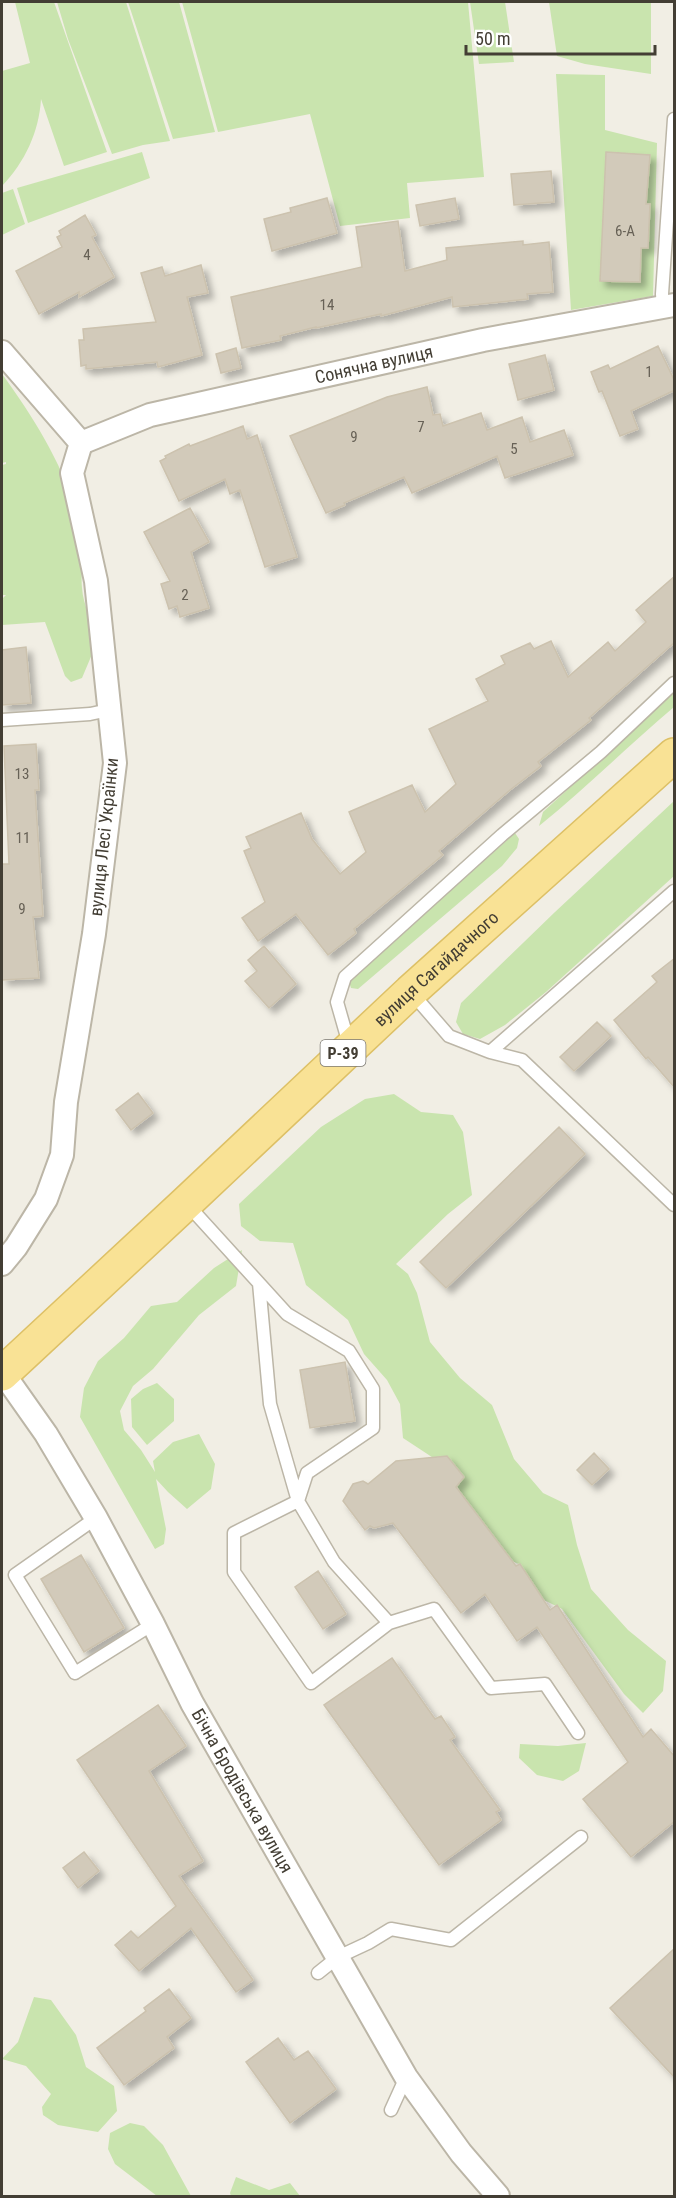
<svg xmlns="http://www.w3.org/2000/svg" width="676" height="2198" viewBox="0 0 676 2198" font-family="'Roboto Condensed',sans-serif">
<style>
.green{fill:#c9e4ae}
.building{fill:#d2caba;stroke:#ccc2ae;stroke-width:1.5;filter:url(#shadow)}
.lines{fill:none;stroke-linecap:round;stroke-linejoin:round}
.lane-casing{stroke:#bcb6a7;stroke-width:15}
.street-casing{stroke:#bcb6a7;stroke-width:26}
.primary-casing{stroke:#ddc066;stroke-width:36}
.lane{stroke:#fff;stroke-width:12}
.street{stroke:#fff;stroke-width:22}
.primary{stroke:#f9e295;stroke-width:33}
.labels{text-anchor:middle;stroke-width:4.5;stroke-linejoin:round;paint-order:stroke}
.number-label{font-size:15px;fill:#676156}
.shield{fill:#fff;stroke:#7b7871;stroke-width:1.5}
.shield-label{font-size:16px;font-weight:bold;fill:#433e34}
.street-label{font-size:18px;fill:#433e34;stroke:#fff}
</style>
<defs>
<filter id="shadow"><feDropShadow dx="5.5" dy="5.5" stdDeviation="3" flood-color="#0004"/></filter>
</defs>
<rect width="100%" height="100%" fill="#f1eee4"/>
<!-- green -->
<path class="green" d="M 15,2 L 54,2 L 107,152 L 64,166 L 41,99 C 39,132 25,162 2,186 L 2,71 L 30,63 Z
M 57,2 L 126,2 L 170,141 L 143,145 L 112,154 L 68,39 Z
M 128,2 L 179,2 L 215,132 L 173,139 Z
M 182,2 L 468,2 L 484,177 L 407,183 L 410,218 L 340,226 L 310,114 L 218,132 Z
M 470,2 L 505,2 L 514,62 L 479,64 Z
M 549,2 L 651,2 L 651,74 L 585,64 L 557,56 Z
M 556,74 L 605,75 L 605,130 L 657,143 L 653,296 L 571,310 Z
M 142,152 L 150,178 L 28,223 L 17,188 Z
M 13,189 L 25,224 L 2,235 L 2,193 Z
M 2,374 C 37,422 69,474 82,533 C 86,550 80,570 82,588 C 83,605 93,624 98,640 L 82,678 L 71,682 L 65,676 L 45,622 L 2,625 L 2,599 L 6,595 L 2,595 L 2,465 L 6,464 L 6,462 L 2,463 Z
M 674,692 L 674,707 C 628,746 586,788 539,826 L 543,812 Z
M 674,801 L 674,876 L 546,992 L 505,1025 L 480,1039 L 463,1034 L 456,1022 L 461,1003 L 555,912 Z
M 515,833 L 519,839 L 517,848 L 502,866 L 358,989 L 351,988 L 349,982 L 359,972 Z
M 394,1094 L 421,1112 L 453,1115 L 463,1132 L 472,1195 L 448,1214 L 396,1264 L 408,1274 L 417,1293 L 430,1342 L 460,1378 L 492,1405 L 514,1459 L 543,1493 L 568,1505 L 577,1545 L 591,1589 L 628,1630 L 666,1661 L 663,1691 L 643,1713 L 624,1694 L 562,1609 L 540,1598 L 521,1565 L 494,1553 L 479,1528 L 458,1488 L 441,1463 L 403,1438 L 400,1404 L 387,1380 L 364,1354 L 348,1320 L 306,1285 L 293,1243 L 260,1241 L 241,1226 L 239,1204 L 321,1127 L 365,1099 Z
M 242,1250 L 236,1286 L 199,1315 L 153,1369 L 133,1386 L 120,1411 L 124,1430 L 141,1450 L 155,1472 L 153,1461 L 173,1442 L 199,1434 L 215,1464 L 211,1489 L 187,1509 L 168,1492 L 156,1479 L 166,1529 L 164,1544 L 155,1549 L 80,1417 L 84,1388 L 98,1361 L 124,1338 L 151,1306 L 177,1302 L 214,1268 Z
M 157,1383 L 174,1399 L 174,1421 L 147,1445 L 132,1427 L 131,1399 L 143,1389 Z
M 586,1743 L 579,1771 L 563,1781 L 537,1775 L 519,1758 L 520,1744 L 558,1746 Z
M 34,1997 L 51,2000 L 76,2035 L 86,2067 L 114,2086 L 117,2111 L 98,2132 L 58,2125 L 43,2115 L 42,2107 L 51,2094 L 26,2066 L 2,2059 L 18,2042 Z
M 130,2123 L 144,2126 L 163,2145 L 191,2196 L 157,2196 L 115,2164 L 108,2149 L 110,2133 Z
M 236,2177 L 269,2190 L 290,2183 L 300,2196 L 231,2196 L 230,2193 Z"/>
<!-- building -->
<path class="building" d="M 606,152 L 650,155 L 646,204 L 650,204 L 648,248 L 641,248 L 640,282 L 600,281 Z
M 551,171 L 554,202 L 514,205 L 511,174 Z
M 327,198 L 337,233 L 272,251 L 264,219 L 291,212 L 290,208 Z
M 455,198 L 459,219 L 420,226 L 416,205 Z
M 85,215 L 96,235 L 92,237 L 114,277 L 79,297 L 79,292 L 39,314 L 16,271 L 62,247 L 57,237 L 61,235 L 59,231 Z
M 398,221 L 405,271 L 447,260 L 446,248 L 523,241 L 523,245 L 549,242 L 553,292 L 527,294 L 528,299 L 453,307 L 452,297 L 381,316 L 381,314 L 316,328 L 316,327 L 280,336 L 281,340 L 242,348 L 231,297 L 362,267 L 356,227 Z
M 201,265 L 208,293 L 187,297 L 202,355 L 158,367 L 157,362 L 86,369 L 86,365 L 81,366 L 79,340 L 84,340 L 83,329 L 156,322 L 141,273 L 162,267 L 165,276 Z
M 658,346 L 675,382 L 675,390 L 631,411 L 638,429 L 620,436 L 602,391 L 599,392 L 591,372 L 608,365 L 610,369 Z
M 236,348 L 241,368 L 221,373 L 216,354 Z
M 545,355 L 554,390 L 518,400 L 509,364 Z
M 427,387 L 433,415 L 440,414 L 443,426 L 481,413 L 487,430 L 522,417 L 530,442 L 564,430 L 573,455 L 505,478 L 497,456 L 412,493 L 404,477 L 344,503 L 345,505 L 326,513 L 290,436 L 387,397 Z
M 243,426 L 247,439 L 257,435 L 297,557 L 265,567 L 240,490 L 230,494 L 225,479 L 179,501 L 160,461 L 166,458 L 165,456 L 189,444 L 190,446 Z
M 190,508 L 209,542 L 191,552 L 209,608 L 180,617 L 177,606 L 169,609 L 161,584 L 170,581 L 144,532 Z
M 675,576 L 675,642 L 589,718 L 591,720 L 538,762 L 541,766 L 510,790 L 439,851 L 443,855 L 354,929 L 356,933 L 328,955 L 296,914 L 258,941 L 242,918 L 265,902 L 244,851 L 251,848 L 246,837 L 301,813 L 312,839 L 340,874 L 366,852 L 349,812 L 412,785 L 425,812 L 456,784 L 429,729 L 488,701 L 476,679 L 505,664 L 501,656 L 530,643 L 534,649 L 551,641 L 568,677 L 608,642 L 615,651 L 646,622 L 636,610 Z
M 26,647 L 31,703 L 2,705 L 2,650 Z
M 36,744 L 39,790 L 35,790 L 43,916 L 33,917 L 39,978 L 2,980 L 2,864 L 9,864 L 4,746 Z
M 264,946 L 296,984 L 269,1008 L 245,981 L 257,971 L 248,960 Z
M 675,958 L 675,1088 L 648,1057 L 646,1059 L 614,1020 L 657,982 L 652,976 Z
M 597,1022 L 611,1036 L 574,1071 L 560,1057 Z
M 138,1093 L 153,1113 L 131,1130 L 116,1110 Z
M 559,1127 L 585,1154 L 446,1288 L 420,1262 Z
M 345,1362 L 355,1421 L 310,1428 L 300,1370 Z
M 594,1453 L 609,1469 L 592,1485 L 577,1470 Z
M 447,1456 L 464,1477 L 456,1487 L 516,1566 L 520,1564 L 550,1610 L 557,1605 L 643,1737 L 651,1729 L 675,1757 L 675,1821 L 631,1857 L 583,1799 L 628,1762 L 537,1627 L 517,1641 L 485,1594 L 461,1613 L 393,1523 L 374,1528 L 370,1526 L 365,1530 L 343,1501 L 353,1484 L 363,1481 L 368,1484 L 396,1461 Z
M 81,1555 L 124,1628 L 84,1652 L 41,1579 Z
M 318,1571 L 346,1614 L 323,1629 L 295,1587 Z
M 392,1658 L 435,1719 L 441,1716 L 455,1737 L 450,1740 L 500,1810 L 496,1812 L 501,1820 L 439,1865 L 324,1705 Z
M 158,1705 L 186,1746 L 149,1771 L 203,1861 L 179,1876 L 253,1980 L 236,1992 L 191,1928 L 139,1971 L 115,1945 L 131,1931 L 138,1938 L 176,1906 L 77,1760 Z
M 84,1852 L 99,1871 L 78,1888 L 63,1868 Z
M 675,1948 L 675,2078 L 610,2008 Z
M 169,1989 L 191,2018 L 167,2037 L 174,2048 L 124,2085 L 97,2048 L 146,2011 L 144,2008 Z
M 278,2038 L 294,2060 L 308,2051 L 336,2089 L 290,2123 L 246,2062 Z"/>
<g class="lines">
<defs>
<path id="lane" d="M 663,307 L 662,294 L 674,119
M 2,720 L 90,714 L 109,710
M 411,992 L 449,1036 L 490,1052 L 674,891
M 349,1044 L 337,1002 L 345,977 L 502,835 L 601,752 L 674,683
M 490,1052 L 522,1060 L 674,1205
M 187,1204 L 287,1314 L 349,1351 L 373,1389 L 373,1428 L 307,1473 L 298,1501 L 334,1562 L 389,1623 L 434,1609 L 491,1688 L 545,1684 L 578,1733
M 259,1283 L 270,1404 L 298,1501 L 234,1533 L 234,1572 L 311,1683 L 389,1623
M 96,1518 L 15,1575 L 75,1673 L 153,1624
M 318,1973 L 338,1957 L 368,1943 L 391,1929 L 451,1940 L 581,1837
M 391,2110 L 406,2077"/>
<g id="street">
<path d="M 2,352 L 81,443 L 72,473 L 96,581 L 115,763 L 94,934 L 66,1102 L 62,1155 L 46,1199 L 16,1247 L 2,1264"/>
<path id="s1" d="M 81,443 L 150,415 L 483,340 L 674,305"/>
<path id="s2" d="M 3,1373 L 46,1434 L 96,1518 L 153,1624 L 192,1703 L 406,2077 L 461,2153 L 498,2196"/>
</g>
<g id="primary">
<path id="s3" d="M 2,1374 L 186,1203 L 410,992 L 674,755"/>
</g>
</defs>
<!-- lane casing -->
<use href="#lane" class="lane-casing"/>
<!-- street casing -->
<use href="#street" class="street-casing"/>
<!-- primary casing -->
<use href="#primary" class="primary-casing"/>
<!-- lane -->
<use href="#lane" class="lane"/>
<!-- street -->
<use href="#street" class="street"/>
<!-- primary -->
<use href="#primary" class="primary"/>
</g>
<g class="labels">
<!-- number labels -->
<g class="number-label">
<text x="625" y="236">6-А</text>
<text x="87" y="260">4</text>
<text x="327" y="310">14</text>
<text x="649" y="377">1</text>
<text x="421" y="432">7</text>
<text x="354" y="442">9</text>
<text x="514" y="454">5</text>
<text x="185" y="600">2</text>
<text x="22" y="779">13</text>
<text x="23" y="843">11</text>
<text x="22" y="914">9</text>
</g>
<!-- shield labels -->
<rect class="shield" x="320.5" y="1040" width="45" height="26" rx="4.5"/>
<g class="shield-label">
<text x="343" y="1059">Р-39</text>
</g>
<!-- street labels -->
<g class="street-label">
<text dy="6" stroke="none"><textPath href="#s1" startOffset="304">Сонячна вулиця</textPath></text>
<text transform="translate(104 837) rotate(-84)" y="6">вулиця Лесі Українки</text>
<text dy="6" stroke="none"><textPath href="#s3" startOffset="594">вулиця Сагайдачного</textPath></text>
<text dy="6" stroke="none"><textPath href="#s2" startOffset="482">Бічна Бродівська вулиця</textPath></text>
</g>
</g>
<!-- border -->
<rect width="676" height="2198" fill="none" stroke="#433e34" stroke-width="6"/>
<!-- scale -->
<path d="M466 45v9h189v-9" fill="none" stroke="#433e34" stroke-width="3"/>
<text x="475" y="45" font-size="18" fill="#433e34" stroke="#ffffff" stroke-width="4.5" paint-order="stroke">50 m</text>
</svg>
